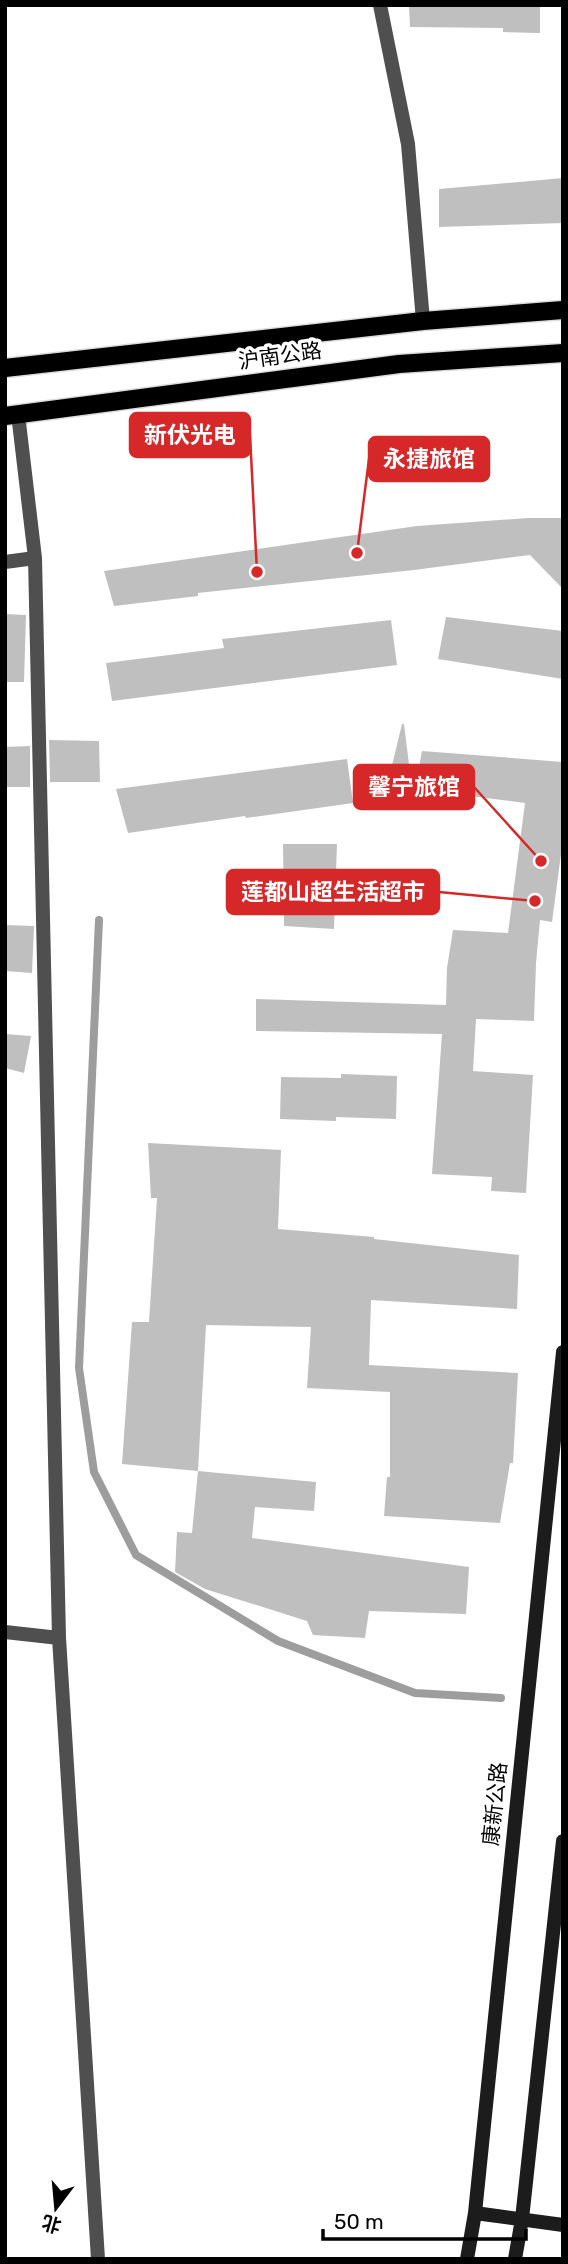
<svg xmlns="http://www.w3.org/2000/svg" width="568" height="2264" viewBox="0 0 568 2264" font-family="Rubik,'Noto Sans SC',sans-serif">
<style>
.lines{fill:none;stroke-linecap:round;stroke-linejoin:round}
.stream{stroke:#9d9d9d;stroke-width:8}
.building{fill:#bfbfbf}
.primary-casing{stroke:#dbdbdb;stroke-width:21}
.street{stroke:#4f4f4f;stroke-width:14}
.secondary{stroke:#1c1c1c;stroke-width:14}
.primary{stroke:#000;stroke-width:18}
.labels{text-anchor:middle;stroke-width:7;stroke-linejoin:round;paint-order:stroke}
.street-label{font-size:21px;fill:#000;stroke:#fff}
.leader{fill:none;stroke:#d62828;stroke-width:2.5}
.callout-dot{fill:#d62828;stroke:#fff;stroke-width:2.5}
.callout{fill:#d62828;stroke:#d62828;stroke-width:2.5}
.callout-label{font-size:23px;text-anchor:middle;font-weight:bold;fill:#fff}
</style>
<rect width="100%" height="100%" fill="#fff"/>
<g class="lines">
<!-- stream -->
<path class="stream" d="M 99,920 L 79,1368 L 94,1472 L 136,1555 L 278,1641 L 415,1693 L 501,1698"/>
</g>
<!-- building -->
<path class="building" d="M 409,5 L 540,5 L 540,33 L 503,32 L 503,28 L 410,27 Z
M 563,178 L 563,223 L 439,227 L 439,189 Z
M 528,518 L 563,518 L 563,589 L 530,555 L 414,570 L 198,593 L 198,596 L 114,606 L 104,571 L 417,526 Z
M 5,614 L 26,615 L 24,682 L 5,682 Z
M 446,617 L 563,631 L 563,679 L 438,659 Z
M 391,620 L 397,665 L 112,701 L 106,663 L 224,648 L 222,639 Z
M 402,724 L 404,724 L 412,789 L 387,786 Z
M 49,740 L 99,741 L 100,782 L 50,782 Z
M 30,746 L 30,787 L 5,787 L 5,747 Z
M 422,751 L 563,762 L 563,839 L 552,922 L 540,920 L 536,963 L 534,1021 L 476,1019 L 473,1071 L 533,1075 L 526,1193 L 491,1191 L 492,1177 L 432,1174 L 442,1034 L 256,1031 L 256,999 L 446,1005 L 447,968 L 453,930 L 508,933 L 525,803 L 415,789 Z
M 347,759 L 353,803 L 246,818 L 245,816 L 128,833 L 116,789 Z
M 283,844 L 337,844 L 334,929 L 284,926 Z
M 5,925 L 34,926 L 32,973 L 5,971 Z
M 5,1034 L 31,1036 L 24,1073 L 5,1068 Z
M 341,1074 L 397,1076 L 396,1119 L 336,1117 L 336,1121 L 280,1119 L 281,1077 L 341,1078 Z
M 148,1143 L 281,1150 L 278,1229 L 374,1237 L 374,1239 L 519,1255 L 517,1309 L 371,1300 L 369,1365 L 518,1373 L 513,1463 L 510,1463 L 500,1523 L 384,1516 L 387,1477 L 390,1477 L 390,1392 L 307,1388 L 311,1327 L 206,1325 L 198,1471 L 122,1464 L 132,1322 L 149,1322 L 157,1198 L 151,1198 Z
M 198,1471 L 316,1482 L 314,1511 L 255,1507 L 252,1538 L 469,1567 L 466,1614 L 369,1611 L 365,1638 L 313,1635 L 307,1621 L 205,1589 L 175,1572 L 177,1532 L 192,1533 Z"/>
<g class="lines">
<defs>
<path id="primary" d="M 5,368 L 423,321 L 563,310
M 5,416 L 399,364 L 563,353"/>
</defs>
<!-- primary casing -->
<use href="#primary" class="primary-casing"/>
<!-- street -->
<path class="street" d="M 380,5 L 408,144 L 423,321
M 18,414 L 35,558 L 59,1638 L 98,2259
M 5,562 L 35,558
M 5,1632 L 59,1638"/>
<!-- secondary -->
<path class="secondary" d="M 475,2213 L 563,2225
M 467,2259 L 475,2213 L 563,1352
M 515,2259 L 522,2219 L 563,1841"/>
<!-- primary -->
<use href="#primary" class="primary"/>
</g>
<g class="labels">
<!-- street labels -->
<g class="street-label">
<text transform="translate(280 356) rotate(-8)" y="7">沪南公路</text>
<text transform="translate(495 1804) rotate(-84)" y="7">康新公路</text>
</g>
</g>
<!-- callouts -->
<path class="leader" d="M257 572L250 435M357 553L369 459M541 861L474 787M535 901L439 892"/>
<g class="callout-dot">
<circle cx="257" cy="572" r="7"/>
<circle cx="357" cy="553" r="7"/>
<circle cx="541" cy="861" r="7"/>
<circle cx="535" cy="901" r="7"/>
</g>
<g class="callout">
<rect x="130" y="413" width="120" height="44" rx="7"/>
<rect x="369" y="437" width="120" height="44" rx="7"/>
<rect x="354" y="765" width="120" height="44" rx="7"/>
<rect x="227" y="870" width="212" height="44" rx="7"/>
</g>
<g class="callout-label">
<text x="190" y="443">新伏光电</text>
<text x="429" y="467">永捷旅馆</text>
<text x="414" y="795">馨宁旅馆</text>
<text x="333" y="900">莲都山超生活超市</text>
</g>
<!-- border -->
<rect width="568" height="2264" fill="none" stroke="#000000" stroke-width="14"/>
<!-- north arrow -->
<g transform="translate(56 2208) rotate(196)" stroke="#ffffff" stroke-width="5" paint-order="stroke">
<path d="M0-5L12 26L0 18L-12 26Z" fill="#000000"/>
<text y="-10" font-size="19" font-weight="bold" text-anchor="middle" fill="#000000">北</text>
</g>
<!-- scale -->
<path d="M323 2229v10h203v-10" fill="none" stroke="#000000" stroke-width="3.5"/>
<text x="334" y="2229" font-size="21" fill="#000000" stroke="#ffffff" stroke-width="5" paint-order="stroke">50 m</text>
</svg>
